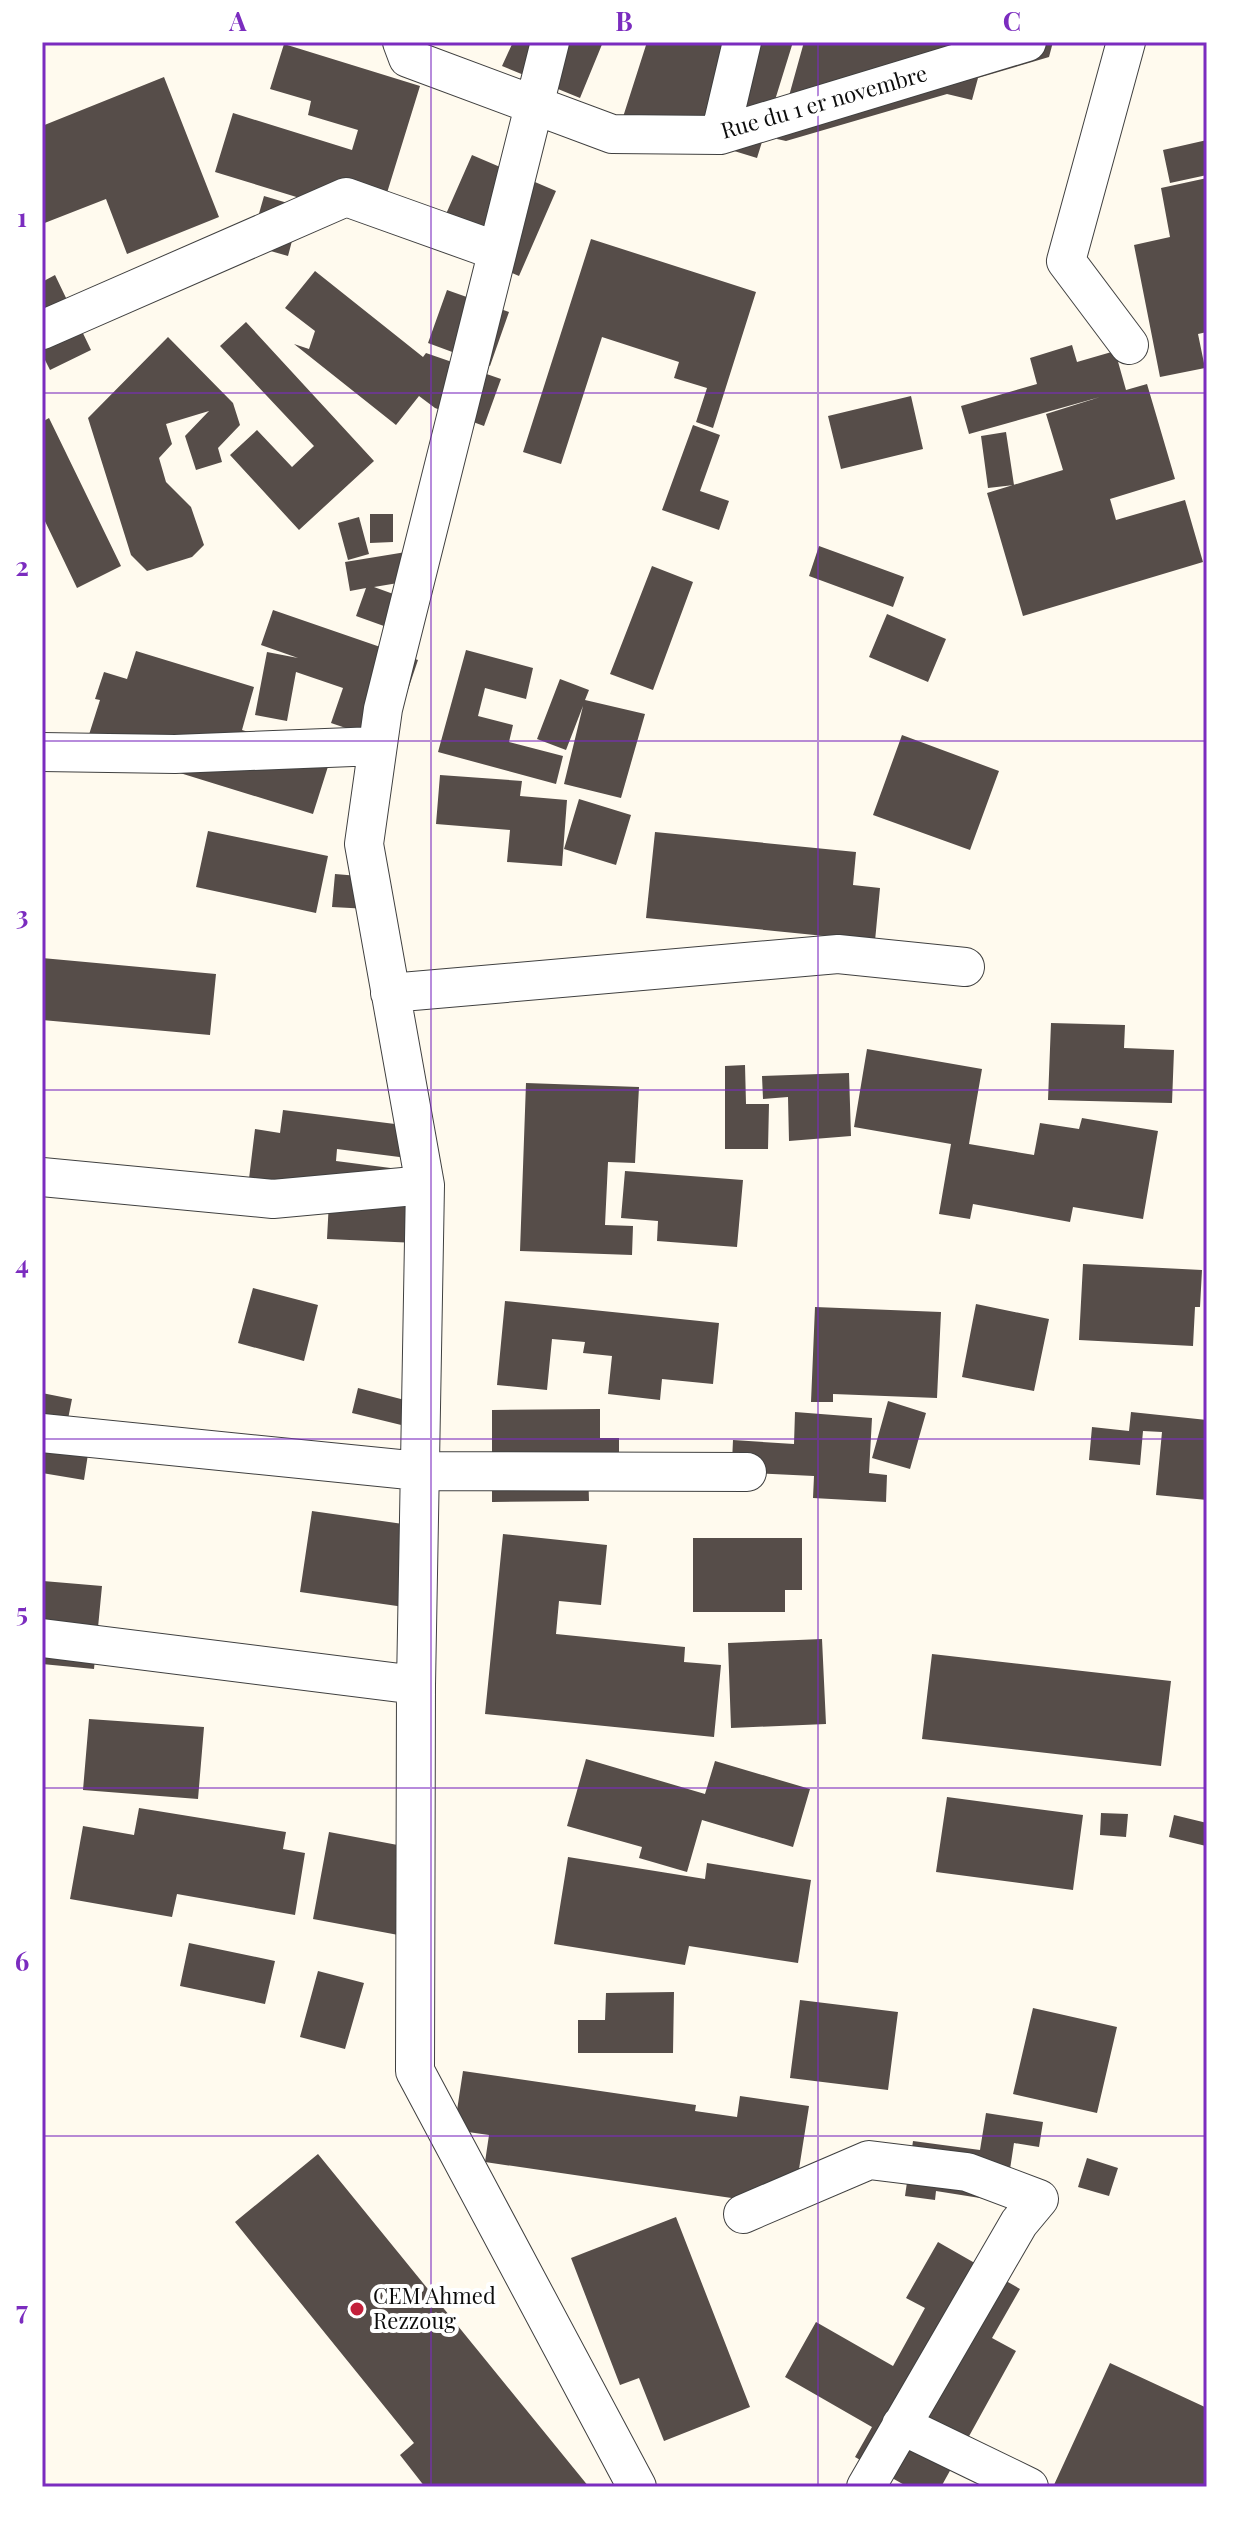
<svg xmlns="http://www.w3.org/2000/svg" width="1249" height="2529" viewBox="0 0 1249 2529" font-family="'Playfair Display',serif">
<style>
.building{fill:#564d49}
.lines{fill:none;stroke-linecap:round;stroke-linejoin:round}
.minor-casing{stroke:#404040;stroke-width:40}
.minor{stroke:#fff;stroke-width:38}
.grid{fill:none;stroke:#7b2cbf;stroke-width:2;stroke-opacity:0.55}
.poi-dot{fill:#c3203b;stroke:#fff;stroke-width:3}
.labels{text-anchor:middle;stroke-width:8;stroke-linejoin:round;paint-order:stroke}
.street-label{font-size:22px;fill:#0d0d0d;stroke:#fff}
.poi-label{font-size:22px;fill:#0d0d0d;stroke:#fff;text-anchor:start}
.neatline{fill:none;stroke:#7b2cbf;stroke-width:3}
.grid-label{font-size:26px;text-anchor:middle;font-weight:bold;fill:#7b2cbf}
</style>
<rect width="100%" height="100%" fill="#fffaee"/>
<!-- building -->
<path class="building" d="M 513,42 L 603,42 L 580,98 L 502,66 Z
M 647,42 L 793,42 L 757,158 L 623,117 Z
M 804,42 L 1053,42 L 1049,57 L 978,78 L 972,100 L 947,94 L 786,141 L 777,139 Z
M 284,44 L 420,86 L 378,222 L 215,172 L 233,113 L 352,150 L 358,130 L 308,115 L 311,101 L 270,89 Z
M 164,77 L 219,217 L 127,254 L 106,199 L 42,224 L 42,126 Z
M 1207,140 L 1207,175 L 1170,183 L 1163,150 Z
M 472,155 L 556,191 L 519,276 L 435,239 Z
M 1207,178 L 1207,332 L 1198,334 L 1205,368 L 1160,377 L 1134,245 L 1170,237 L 1161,188 Z
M 264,196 L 301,207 L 288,256 L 250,245 Z
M 591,239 L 756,292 L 713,428 L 696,422 L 707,388 L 674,378 L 679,362 L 602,337 L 561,464 L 523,452 Z
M 315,271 L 423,357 L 426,353 L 501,379 L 484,426 L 435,408 L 419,396 L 396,425 L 294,344 L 309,349 L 315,331 L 285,308 Z
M 55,275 L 91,350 L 50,370 L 42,354 L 42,282 Z
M 447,290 L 509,312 L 490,366 L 428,343 Z
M 246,322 L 374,461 L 299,530 L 230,455 L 257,430 L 292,467 L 314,446 L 220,346 Z
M 168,337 L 233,403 L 240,425 L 218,448 L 222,462 L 196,470 L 185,436 L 209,411 L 166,424 L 172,444 L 159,458 L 166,482 L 191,507 L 204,545 L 192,557 L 147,571 L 131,555 L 88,418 Z
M 1072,345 L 1077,362 L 1115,351 L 1126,390 L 1147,384 L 1175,479 L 1110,499 L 1116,520 L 1185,500 L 1203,562 L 1023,616 L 987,493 L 1063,470 L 1046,414 L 1100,397 L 969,434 L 961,406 L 1037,384 L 1030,358 Z
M 911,396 L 923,449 L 841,469 L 828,416 Z
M 49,418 L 121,566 L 77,588 L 42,515 L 42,422 Z
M 693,425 L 720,435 L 700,491 L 729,501 L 719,530 L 662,510 Z
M 1006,432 L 1014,485 L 988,488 L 981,436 Z
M 370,514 L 393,514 L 393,542 L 370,543 Z
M 359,517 L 369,554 L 348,560 L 338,523 Z
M 819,546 L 904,577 L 893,607 L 809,576 Z
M 406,552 L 410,581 L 374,587 L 421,604 L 409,635 L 356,616 L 366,588 L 350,591 L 345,562 Z
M 652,566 L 693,582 L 653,690 L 610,674 Z
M 273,610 L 418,660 L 390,743 L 331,723 L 343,688 L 296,672 L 287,721 L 255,715 L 267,652 L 298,658 L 261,645 Z
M 887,614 L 946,639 L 928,682 L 869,657 Z
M 466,650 L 533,668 L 526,699 L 485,688 L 478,716 L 513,725 L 509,742 L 563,756 L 556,784 L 438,752 Z
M 136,651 L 254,687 L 242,730 L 331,757 L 313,814 L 86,744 L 100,700 L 95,699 L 104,672 L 127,679 Z
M 560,679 L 589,690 L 585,700 L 645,714 L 621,798 L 564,784 L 583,706 L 566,750 L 537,739 Z
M 902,735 L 999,771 L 970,850 L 873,815 Z
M 440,775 L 522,781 L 520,796 L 567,800 L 562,866 L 507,862 L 510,830 L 436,824 Z
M 579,799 L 631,815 L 616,865 L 564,849 Z
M 208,831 L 328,856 L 316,913 L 196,887 Z
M 655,832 L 856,852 L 853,885 L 880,888 L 875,941 L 646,918 Z
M 335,874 L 371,877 L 369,909 L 332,907 Z
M 42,958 L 216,974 L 210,1035 L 42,1020 Z
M 1051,1023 L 1125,1025 L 1124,1048 L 1174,1050 L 1172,1103 L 1048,1100 Z
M 867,1049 L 982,1069 L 969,1144 L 1034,1155 L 1040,1123 L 1079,1129 L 1082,1118 L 1158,1131 L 1143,1219 L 1073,1207 L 1070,1222 L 973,1204 L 970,1219 L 939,1214 L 951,1144 L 854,1127 Z
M 745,1065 L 746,1104 L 769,1104 L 768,1149 L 725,1149 L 725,1066 Z
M 849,1073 L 851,1136 L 789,1141 L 788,1097 L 763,1099 L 762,1076 Z
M 526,1083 L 639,1087 L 635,1163 L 608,1162 L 605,1225 L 633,1226 L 632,1255 L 520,1251 Z
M 283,1110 L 419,1127 L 415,1159 L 337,1149 L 336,1161 L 422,1172 L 417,1243 L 327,1239 L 329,1201 L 248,1187 L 255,1129 L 280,1133 Z
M 625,1171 L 743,1180 L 737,1247 L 657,1241 L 658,1221 L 621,1218 Z
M 1083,1264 L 1202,1270 L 1200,1307 L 1195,1307 L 1193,1346 L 1079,1340 Z
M 253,1288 L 318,1305 L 304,1361 L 238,1343 Z
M 505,1301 L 719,1323 L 713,1384 L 662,1379 L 660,1400 L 608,1394 L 612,1356 L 583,1353 L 585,1342 L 552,1339 L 547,1390 L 497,1385 Z
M 976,1304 L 1049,1319 L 1034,1391 L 962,1377 Z
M 815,1307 L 941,1312 L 937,1398 L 833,1394 L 833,1402 L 811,1402 Z
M 358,1388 L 436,1408 L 430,1432 L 352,1413 Z
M 42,1393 L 72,1399 L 67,1424 L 92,1428 L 84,1480 L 42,1473 Z
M 888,1401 L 926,1413 L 910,1469 L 872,1458 Z
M 600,1409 L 600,1438 L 619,1438 L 619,1466 L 588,1467 L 589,1501 L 492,1502 L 492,1410 Z
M 795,1412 L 872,1418 L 869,1473 L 887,1475 L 886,1502 L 813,1498 L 814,1476 L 753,1473 L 732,1462 L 733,1440 L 794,1444 Z
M 1131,1412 L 1207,1420 L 1207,1500 L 1156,1495 L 1162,1432 L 1143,1431 L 1140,1465 L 1089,1460 L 1092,1427 L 1129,1431 Z
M 312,1511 L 424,1527 L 411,1608 L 300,1592 Z
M 503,1534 L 607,1545 L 601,1605 L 559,1601 L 556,1634 L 685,1647 L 684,1662 L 721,1665 L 714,1737 L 485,1714 Z
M 693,1538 L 802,1538 L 802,1590 L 785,1590 L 785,1612 L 693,1612 Z
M 43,1581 L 102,1586 L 94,1669 L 42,1664 Z
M 822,1639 L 826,1724 L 731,1728 L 728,1643 Z
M 932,1654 L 1171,1681 L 1161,1766 L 922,1739 Z
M 89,1719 L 204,1727 L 198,1799 L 83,1790 Z
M 586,1759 L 705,1794 L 715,1761 L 810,1789 L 793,1847 L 702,1820 L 687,1872 L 639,1858 L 642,1847 L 567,1826 Z
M 947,1797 L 1083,1815 L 1073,1890 L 936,1872 Z
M 139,1808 L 286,1832 L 283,1849 L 305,1853 L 295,1915 L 177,1894 L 172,1917 L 70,1899 L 83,1826 L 134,1835 Z
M 1101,1813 L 1128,1814 L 1126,1837 L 1100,1835 Z
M 1174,1815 L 1207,1823 L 1206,1846 L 1169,1837 Z
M 329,1832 L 424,1850 L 409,1937 L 313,1919 Z
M 568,1857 L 705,1879 L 707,1863 L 811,1880 L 798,1963 L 689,1946 L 685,1965 L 554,1944 Z
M 189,1943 L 275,1961 L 265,2004 L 180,1986 Z
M 318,1971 L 364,1983 L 345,2049 L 300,2037 Z
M 674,1992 L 673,2053 L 578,2053 L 578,2020 L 605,2020 L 606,1993 Z
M 800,2000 L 898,2012 L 888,2090 L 790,2078 Z
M 1033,2008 L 1117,2027 L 1097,2113 L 1013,2094 Z
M 463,2071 L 696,2105 L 695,2111 L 737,2117 L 740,2096 L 809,2106 L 793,2207 L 485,2162 L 489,2135 L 454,2130 Z
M 986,2113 L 1043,2122 L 1039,2147 L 1014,2143 L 1005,2202 L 936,2191 L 935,2200 L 905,2196 L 913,2141 L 980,2150 Z
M 318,2154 L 589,2487 L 425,2487 L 400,2455 L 414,2443 L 235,2222 Z
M 1087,2158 L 1118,2168 L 1109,2196 L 1078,2187 Z
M 676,2217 L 750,2407 L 664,2441 L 639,2378 L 620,2385 L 571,2258 Z
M 938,2242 L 1020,2289 L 992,2338 L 1016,2351 L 941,2487 L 908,2487 L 855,2457 L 872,2427 L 785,2377 L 816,2322 L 893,2366 L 925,2308 L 906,2298 Z
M 1110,2363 L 1207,2408 L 1207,2487 L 1053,2487 Z"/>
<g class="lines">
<defs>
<path id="minor" d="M 402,42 L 408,58 L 612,134 L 720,135 L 1027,42
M 550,42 L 383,709 L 364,844 L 425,1185 L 416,1685 L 415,2071 L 637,2487
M 1126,42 L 1066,261 L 1129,345
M 720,135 L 742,42
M 42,330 L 346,197 L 497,251
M 42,752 L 175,754 L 377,746
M 390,993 L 838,954 L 965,967
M 42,1177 L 273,1199 L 425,1185
M 42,1433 L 419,1471 L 747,1472
M 42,1638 L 416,1685
M 743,2214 L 869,2160 L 967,2172 L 1039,2199 L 1019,2223 L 866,2487
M 901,2425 L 1029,2487"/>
</defs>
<!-- minor casing -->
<use href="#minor" class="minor-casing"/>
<!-- minor -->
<use href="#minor" class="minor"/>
</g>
<!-- grid -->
<path class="grid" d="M 431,42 L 431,2487M 818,42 L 818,2487M 42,393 L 1207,393M 42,741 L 1207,741M 42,1090 L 1207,1090M 42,1439 L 1207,1439M 42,1788 L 1207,1788M 42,2136 L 1207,2136"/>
<!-- markers -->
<circle class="poi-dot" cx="357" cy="2309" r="8"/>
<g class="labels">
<!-- street labels -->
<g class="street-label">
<text transform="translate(824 102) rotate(-16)" y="8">Rue du 1 er novembre</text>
</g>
<!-- poi labels -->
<g class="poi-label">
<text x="373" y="2304">CEM Ahmed<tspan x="373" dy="25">Rezzoug</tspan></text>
</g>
</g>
<!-- border -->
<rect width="1249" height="2529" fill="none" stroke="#ffffff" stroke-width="88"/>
<rect x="44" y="44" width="1161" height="2441" class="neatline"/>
<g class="grid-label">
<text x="238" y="31">A</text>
<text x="624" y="31">B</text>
<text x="1012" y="31">C</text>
<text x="22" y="227">1</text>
<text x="22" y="576">2</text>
<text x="22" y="925">3</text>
<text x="22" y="1274">4</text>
<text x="22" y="1622">5</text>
<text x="22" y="1971">6</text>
<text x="22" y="2320">7</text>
</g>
</svg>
